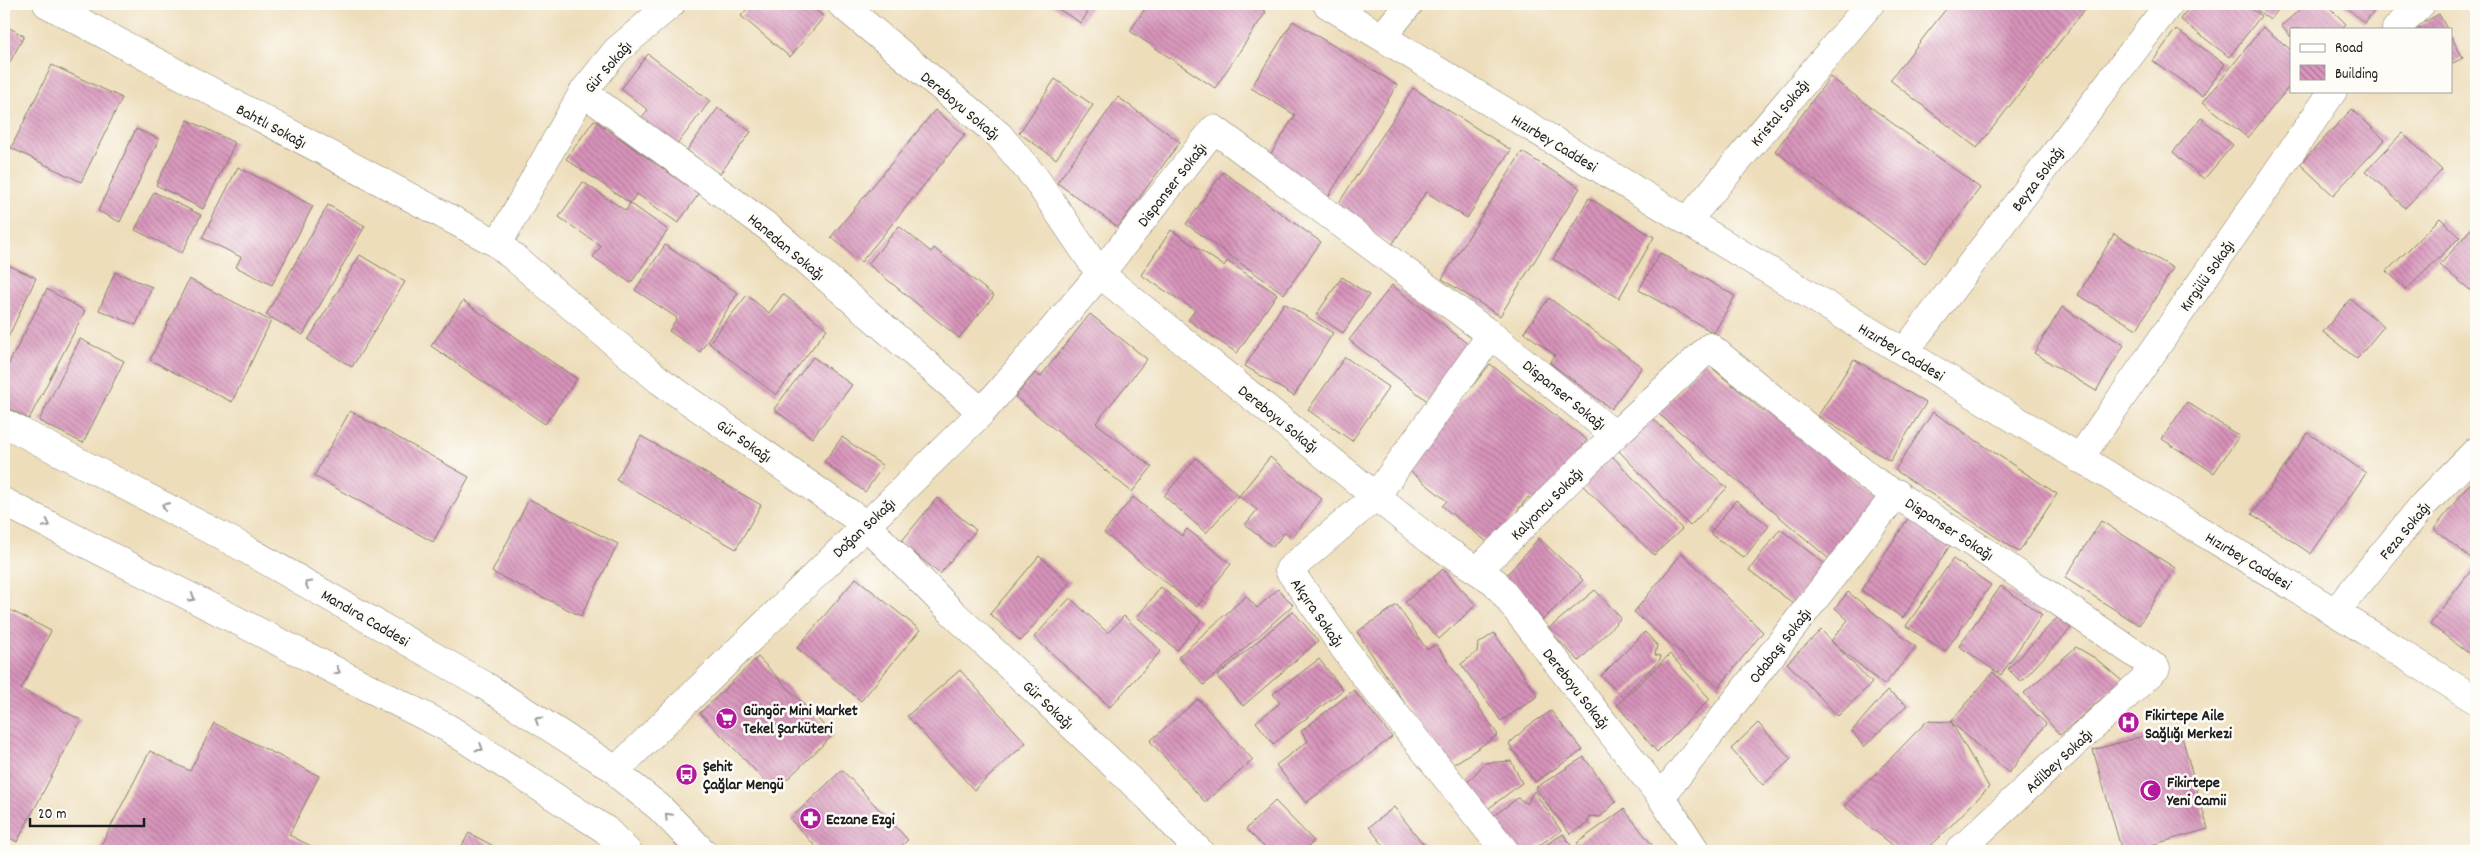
<svg xmlns="http://www.w3.org/2000/svg" width="2480" height="855" viewBox="0 0 2480 855" font-family="Dekko,sans-serif">
<style>
.building{fill:url(#building-back-hatch)}
.lines{fill:none;stroke-linecap:round;stroke-linejoin:round}
.minor-casing{stroke:#847c6b;stroke-width:29}
.major-casing{stroke:#847c6b;stroke-width:29}
.minor{stroke:#fff;stroke-width:28}
.major{stroke:#fff;stroke-width:28}
.oneway{stroke:#999}
.labels{text-anchor:middle;stroke-width:5;stroke-linejoin:round;paint-order:stroke}
.street-label{font-size:16px;fill:#1c1c1c;stroke:#fdfcf7}
.poi-label{font-size:16px;font-weight:bold;fill:#1c1c1c;stroke:#fdfcf7;text-anchor:start}
</style>
<defs>
<pattern id="building-back-hatch" width="6" height="6" patternUnits="userSpaceOnUse" patternTransform="scale(1.25)"><rect width="6" height="6" fill="#d793ba"/><path d="M-1 5l2 2M0 0l6 6M5-1l2 2" fill="none" stroke="#ae7796"/></pattern>
</defs>
<rect width="100%" height="100%" fill="#fdfcf7"/>
<filter id="ink" filterUnits="userSpaceOnUse"><feTurbulence type="fractalNoise" baseFrequency=".02" numOctaves="2"/><feDisplacementMap in="SourceGraphic" scale="10" xChannelSelector="R" yChannelSelector="G"/><feConvolveMatrix kernelMatrix="1 2 1 2 8 2 1 2 1" color-interpolation-filters="sRGB"/></filter>
<filter id="wash" filterUnits="userSpaceOnUse"><feTurbulence type="fractalNoise" baseFrequency=".0096" numOctaves="4" result="noise"/><feDisplacementMap in="SourceGraphic" scale="20" xChannelSelector="R" yChannelSelector="G"/><feGaussianBlur stdDeviation="1.12" result="paint"/><feColorMatrix in="noise" values="0 0 0 0 0 0 0 0 0 0 0 0 0 0 0 0 0 1.4 0 .05"/><feComposite in="paint" operator="in"/></filter>
<g filter="url(#wash)">
<rect width="100%" height="100%" fill="#edddba"/>
<g id="blocks">
<!-- building -->
<path class="building" d="M 751,4 L 808,4 L 824,17 L 790,57 L 741,16 Z
M 1050,4 L 1093,4 L 1081,23 Z
M 1148,4 L 1254,4 L 1266,12 L 1215,88 L 1130,31 Z
M 1950,4 L 2089,4 L 1977,148 L 1890,80 Z
M 2192,4 L 2245,4 L 2261,16 L 2229,57 L 2180,19 Z
M 2249,4 L 2283,4 L 2270,20 Z
M 2306,4 L 2326,4 L 2346,24 L 2341,29 L 2291,29 L 2291,37 L 2281,26 Z
M 2343,4 L 2381,4 L 2364,23 Z
M 2439,14 L 2447,29 L 2412,29 Z
M 1293,21 L 1397,85 L 1328,197 L 1267,160 L 1295,115 L 1251,88 Z
M 4,25 L 24,36 L 4,73 Z
M 2263,27 L 2291,50 L 2291,84 L 2248,138 L 2203,102 Z
M 2176,29 L 2225,64 L 2203,96 L 2153,61 Z
M 2451,36 L 2463,58 L 2451,64 Z
M 648,54 L 710,101 L 675,147 L 640,119 L 648,110 L 621,89 Z
M 52,65 L 122,98 L 81,182 L 11,148 Z
M 1830,77 L 1980,188 L 1925,263 L 1775,151 Z
M 1055,79 L 1093,105 L 1056,159 L 1019,133 Z
M 1413,88 L 1511,150 L 1467,218 L 1426,192 L 1392,245 L 1335,209 Z
M 1118,97 L 1180,142 L 1118,227 L 1057,183 Z
M 718,108 L 751,132 L 719,175 L 687,150 Z
M 2352,109 L 2385,140 L 2333,195 L 2300,164 Z
M 935,110 L 965,135 L 861,262 L 831,237 Z
M 2201,118 L 2233,145 L 2204,179 L 2173,152 Z
M 188,120 L 235,143 L 203,209 L 156,185 Z
M 594,120 L 699,194 L 678,223 L 637,194 L 630,203 L 566,159 Z
M 136,129 L 159,139 L 120,222 L 98,211 Z
M 2402,133 L 2442,170 L 2405,208 L 2366,171 Z
M 1522,152 L 1580,188 L 1500,316 L 1442,279 Z
M 238,167 L 313,206 L 272,285 L 236,267 L 241,257 L 202,238 Z
M 1223,172 L 1321,242 L 1284,294 L 1186,224 Z
M 583,182 L 626,211 L 630,203 L 668,230 L 631,283 L 593,257 L 601,246 L 559,217 Z
M 154,192 L 201,215 L 182,253 L 135,230 Z
M 1589,198 L 1654,237 L 1619,298 L 1553,259 Z
M 328,205 L 365,226 L 303,335 L 266,315 Z
M 2440,218 L 2460,237 L 2406,290 L 2387,271 Z
M 2474,225 L 2476,226 L 2476,295 L 2440,265 Z
M 899,226 L 931,252 L 934,248 L 994,296 L 959,338 L 868,264 Z
M 1171,230 L 1224,266 L 1227,261 L 1277,294 L 1237,353 L 1188,320 L 1195,310 L 1141,275 Z
M 2114,234 L 2173,268 L 2137,329 L 2078,295 Z
M 665,245 L 738,293 L 700,352 L 669,331 L 677,318 L 635,290 Z
M 1660,253 L 1735,296 L 1714,333 L 1639,290 Z
M 360,255 L 405,282 L 352,367 L 308,340 Z
M 4,263 L 36,278 L 4,346 Z
M 115,272 L 152,287 L 136,325 L 99,310 Z
M 1342,277 L 1369,295 L 1343,333 L 1316,315 Z
M 189,279 L 271,321 L 232,402 L 150,360 Z
M 1392,285 L 1473,348 L 1430,403 L 1349,340 Z
M 47,289 L 85,311 L 29,419 L 4,406 L 4,373 Z
M 783,294 L 827,329 L 776,395 L 709,343 L 747,295 L 769,313 Z
M 1549,298 L 1642,367 L 1611,409 L 1550,363 L 1555,355 L 1524,332 Z
M 2350,299 L 2384,326 L 2357,359 L 2323,332 Z
M 463,301 L 577,379 L 545,424 L 431,346 Z
M 1284,303 L 1333,333 L 1294,396 L 1245,366 Z
M 2062,307 L 2124,345 L 2096,391 L 2034,353 Z
M 1090,314 L 1147,359 L 1096,423 L 1152,467 L 1132,492 L 1015,397 L 1035,373 L 1040,377 Z
M 80,339 L 124,361 L 83,443 L 39,421 Z
M 813,357 L 852,385 L 812,438 L 774,409 Z
M 1345,357 L 1389,387 L 1352,441 L 1308,410 Z
M 1854,359 L 1926,403 L 1890,461 L 1818,416 Z
M 1704,361 L 1764,412 L 1768,407 L 1879,500 L 1829,559 L 1659,414 Z
M 1490,364 L 1587,440 L 1537,504 L 1528,497 L 1491,545 L 1442,506 L 1447,501 L 1406,468 Z
M 2187,402 L 2239,436 L 2214,473 L 2162,439 Z
M 350,411 L 469,477 L 433,542 L 314,476 Z
M 1933,412 L 2057,494 L 2019,552 L 1895,470 Z
M 1648,414 L 1727,488 L 1690,526 L 1619,451 Z
M 2308,433 L 2366,473 L 2311,554 L 2252,514 Z
M 641,436 L 761,505 L 736,549 L 616,480 Z
M 842,437 L 883,466 L 865,492 L 824,462 Z
M 1610,454 L 1682,529 L 1654,555 L 1581,484 Z
M 1270,457 L 1322,499 L 1292,538 L 1285,532 L 1273,547 L 1245,525 L 1257,510 L 1239,496 Z
M 1196,458 L 1239,496 L 1206,533 L 1164,496 Z
M 2476,476 L 2476,562 L 2434,529 Z
M 1133,497 L 1182,536 L 1187,529 L 1231,564 L 1197,607 L 1104,533 Z
M 937,498 L 976,530 L 940,574 L 901,542 Z
M 529,499 L 618,544 L 581,616 L 492,572 Z
M 1736,500 L 1769,526 L 1744,558 L 1710,533 Z
M 1909,517 L 1951,544 L 1903,618 L 1861,590 Z
M 2101,521 L 2175,568 L 2139,625 L 2065,578 Z
M 1780,529 L 1825,564 L 1794,604 L 1749,570 Z
M 1539,538 L 1583,580 L 1543,620 L 1504,578 Z
M 1682,553 L 1763,632 L 1719,687 L 1634,612 Z
M 1039,556 L 1070,582 L 1021,641 L 990,614 Z
M 1953,559 L 1991,585 L 1945,652 L 1906,626 Z
M 2473,568 L 2476,571 L 2476,649 L 2471,655 L 2430,624 Z
M 1443,569 L 1476,605 L 1439,639 L 1405,602 Z
M 856,578 L 920,630 L 861,701 L 797,648 Z
M 2001,586 L 2042,615 L 2001,675 L 1959,646 Z
M 1161,587 L 1201,621 L 1177,650 L 1137,617 Z
M 1278,589 L 1293,605 L 1204,685 L 1178,657 L 1246,596 L 1257,608 Z
M 1595,590 L 1621,618 L 1579,661 L 1548,629 Z
M 1848,592 L 1916,647 L 1884,685 L 1831,641 L 1848,620 L 1835,608 Z
M 1070,598 L 1108,633 L 1124,616 L 1161,651 L 1110,707 L 1034,637 Z
M 1397,605 L 1427,650 L 1436,644 L 1498,735 L 1448,768 L 1357,632 Z
M 4,607 L 51,631 L 21,689 L 81,720 L 17,842 L 4,835 Z
M 1293,611 L 1318,641 L 1243,706 L 1217,676 Z
M 2059,616 L 2071,628 L 2021,682 L 2008,669 Z
M 1821,630 L 1872,683 L 1838,716 L 1787,663 Z
M 1645,632 L 1657,645 L 1655,655 L 1661,656 L 1660,660 L 1622,697 L 1601,676 Z
M 1494,633 L 1538,696 L 1501,721 L 1461,664 L 1477,652 L 1478,644 Z
M 2076,647 L 2095,658 L 2122,681 L 2060,735 L 2024,693 Z
M 1670,654 L 1710,699 L 1657,752 L 1617,705 Z
M 758,657 L 833,735 L 775,791 L 700,713 Z
M 1319,659 L 1343,690 L 1273,744 L 1256,722 L 1280,703 L 1273,694 Z
M 960,670 L 1026,743 L 974,790 L 907,716 Z
M 1993,672 L 2046,724 L 2009,773 L 1951,722 L 1989,787 L 1926,851 L 1900,851 L 1844,806 L 1927,721 L 1951,722 Z
M 1354,690 L 1392,737 L 1306,803 L 1276,765 L 1308,741 L 1301,731 Z
M 1887,691 L 1907,705 L 1864,747 L 1852,731 Z
M 1198,699 L 1253,760 L 1205,802 L 1150,741 Z
M 1551,711 L 1583,750 L 1535,782 L 1509,744 L 1528,726 Z
M 214,723 L 319,776 L 289,835 L 321,851 L 98,851 L 150,751 L 190,771 Z
M 1758,723 L 1791,759 L 1763,785 L 1731,749 Z
M 2179,726 L 2208,829 L 2130,851 L 2122,851 L 2093,750 Z
M 1584,757 L 1616,802 L 1600,817 L 1589,816 L 1588,823 L 1570,834 L 1535,788 Z
M 1511,761 L 1522,783 L 1484,812 L 1464,786 L 1485,763 Z
M 842,770 L 908,840 L 895,851 L 820,851 L 790,819 Z
M 1534,791 L 1561,831 L 1530,851 L 1509,851 L 1488,820 L 1518,798 L 1527,804 Z
M 1275,801 L 1314,841 L 1304,851 L 1268,851 L 1246,829 Z
M 1394,807 L 1429,851 L 1388,851 L 1369,827 Z
M 1624,809 L 1652,845 L 1643,851 L 1583,851 L 1577,843 Z
M 469,833 L 503,851 L 459,851 Z
M 1563,834 L 1575,851 L 1537,851 Z"/>
</g>
</g>
<g filter="url(#ink)">
<use href="#blocks" fill-opacity="0" stroke="#847c6b" stroke-width="1"/>
<g class="lines">
<defs>
<path id="minor" d="M 47,4 L 498,244 L 659,380 L 865,524 L 953,613 L 1149,798 L 1199,851
M 841,4 L 999,135 L 1036,179 L 1100,274 L 1430,540 L 1495,582 L 1661,797 L 1696,851
M 1327,4 L 2335,612 L 2476,700
M 2396,29 L 2421,4
M 1382,37 L 1409,4
M 583,92 L 768,227 L 982,412
M 1687,221 L 1870,4
M 498,244 L 583,92 L 616,51 L 671,4
M 1491,335 L 1376,496 L 1289,570 L 1356,665 L 1505,851
M 1904,352 L 2169,4
M 2079,459 L 2333,91
M 1478,570 L 1615,435
M 2335,612 L 2424,504 L 2476,451
M 616,770 L 982,412 L 1100,274 L 1214,129 L 1491,335 L 1615,435 L 1710,347 L 1870,478 L 1977,546 L 2156,668 L 1959,851
M 1661,797 L 1897,493"/>
<path id="major" d="M 4,423 L 237,544 L 484,685 L 616,770 L 622,778 L 659,807 L 702,851
M 4,502 L 448,728 L 606,830 L 627,851"/>
</defs>
<!-- minor casing -->
<use href="#minor" class="minor-casing"/>
<!-- major casing -->
<use href="#major" class="major-casing"/>
<!-- minor -->
<use href="#minor" class="minor"/>
<!-- major -->
<use href="#major" class="major"/>
</g>
<!-- one-way arrows -->
<defs><path id="oneway-chevron" d="M-2-3.5L2.5 0L-2 3.5" fill="none" stroke-width="1.6" stroke-linecap="round" stroke-linejoin="round" transform="scale(1.25)"/></defs>
<g class="oneway">
<use href="#oneway-chevron" transform="translate(165 506) rotate(-153)"/>
<use href="#oneway-chevron" transform="translate(47 524) rotate(27)"/>
<use href="#oneway-chevron" transform="translate(308 584) rotate(-150)"/>
<use href="#oneway-chevron" transform="translate(192 598) rotate(27)"/>
<use href="#oneway-chevron" transform="translate(337 671) rotate(27)"/>
<use href="#oneway-chevron" transform="translate(538 720) rotate(-147)"/>
<use href="#oneway-chevron" transform="translate(480 748) rotate(33)"/>
<use href="#oneway-chevron" transform="translate(668 816) rotate(-134)"/>
</g>
</g>
<!-- icons -->
<defs>
<symbol id="supermarket-disc" viewBox="-11 -11 22 22"><circle r="9.5" fill="#b5179e" stroke="#fdfcf7"/><path d="M-6-5.5h2.5l.6 2H6L4.5 2H-2.5L-4.4-4H-6ZM-1.5 3.2a1.3 1.3 0 1 0 .1 0ZM3 3.2a1.3 1.3 0 1 0 .1 0Z" fill="#fff"/></symbol>
<symbol id="hospital-disc" viewBox="-11 -11 22 22"><circle r="9.5" fill="#b5179e" stroke="#fdfcf7"/><path d="M-5-5h3v3.5h4V-5h3V5h-3V1.5h-4V5h-3Z" fill="#fff"/></symbol>
<symbol id="bus-disc" viewBox="-11 -11 22 22"><circle r="9.5" fill="#b5179e" stroke="#fdfcf7"/><path d="M-5-6H5V4H4V6H2V4H-2V6H-4V4H-5ZM-3.5-4V0h7V-4ZM-3.5 1.2v1.5H-2V1.2ZM2 1.2v1.5H3.5V1.2Z" fill="#fff"/></symbol>
<symbol id="mosque-disc" viewBox="-11 -11 22 22"><circle r="9.5" fill="#b5179e" stroke="#fdfcf7"/><path d="M3.5-4.9A6 6 0 1 0 3.5 4.9A5 5 0 1 1 3.5-4.9Z" fill="#fff"/></symbol>
<symbol id="pharmacy-disc" viewBox="-11 -11 22 22"><circle r="9.5" fill="#b5179e" stroke="#fdfcf7"/><path d="M-2-6h4v4h4v4h-4v4h-4v-4h-4v-4h4Z" fill="#fff"/></symbol>
</defs>
<g fill-rule="evenodd">
<use href="#supermarket-disc" x="714" y="706" width="25" height="25"/>
<use href="#hospital-disc" x="2116" y="710" width="25" height="25"/>
<use href="#bus-disc" x="674" y="762" width="25" height="25"/>
<use href="#mosque-disc" x="2138" y="778" width="25" height="25"/>
<use href="#pharmacy-disc" x="798" y="806" width="25" height="25"/>
</g>
<g class="labels">
<!-- street labels -->
<g class="street-label">
<text transform="translate(607 66) rotate(-49)" y="6">Gür Sokağı</text>
<text transform="translate(961 105) rotate(40)" y="6">Dereboyu Sokağı</text>
<text transform="translate(1779 112) rotate(-50)" y="6">Kristal Sokağı</text>
<text transform="translate(272 125) rotate(28)" y="6">Bahtlı Sokağı</text>
<text transform="translate(1555 142) rotate(31)" y="6">Hızırbey Caddesi</text>
<text transform="translate(2037 178) rotate(-53)" y="6">Beyza Sokağı</text>
<text transform="translate(1171 184) rotate(-52)" y="6">Dispanser Sokağı</text>
<text transform="translate(787 246) rotate(40)" y="6">Hanedan Sokağı</text>
<text transform="translate(2206 275) rotate(-55)" y="6">Kırgülü Sokağı</text>
<text transform="translate(1902 351) rotate(31)" y="6">Hızırbey Caddesi</text>
<text transform="translate(1565 394) rotate(39)" y="6">Dispanser Sokağı</text>
<text transform="translate(1279 418) rotate(39)" y="6">Dereboyu Sokağı</text>
<text transform="translate(745 440) rotate(35)" y="6">Gür Sokağı</text>
<text transform="translate(1546 503) rotate(-45)" y="6">Kalyoncu Sokağı</text>
<text transform="translate(863 527) rotate(-43)" y="6">Doğan Sokağı</text>
<text transform="translate(1950 528) rotate(33)" y="6">Dispanser Sokağı</text>
<text transform="translate(2404 530) rotate(-50)" y="6">Feza Sokağı</text>
<text transform="translate(2249 560) rotate(31)" y="6">Hızırbey Caddesi</text>
<text transform="translate(1318 612) rotate(55)" y="6">Akçıra Sokağı</text>
<text transform="translate(366 617) rotate(30)" y="6">Mandıra Caddesi</text>
<text transform="translate(1779 645) rotate(-52)" y="6">Odabaşı Sokağı</text>
<text transform="translate(1577 688) rotate(52)" y="6">Dereboyu Sokağı</text>
<text transform="translate(1049 704) rotate(43)" y="6">Gür Sokağı</text>
<text transform="translate(2058 760) rotate(-43)" y="6">Adilbey Sokağı</text>
</g>
<!-- poi labels -->
<g class="poi-label">
<text x="743" y="715">Güngör Mini Market<tspan x="743" dy="18">Tekel Şarküteri</tspan></text>
<text x="2145" y="720">Fikirtepe Aile<tspan x="2145" dy="18">Sağlığı Merkezi</tspan></text>
<text x="703" y="771">Şehit<tspan x="703" dy="18">Çağlar Mengü</tspan></text>
<text x="2167" y="787">Fikirtepe<tspan x="2167" dy="18">Yeni Camii</tspan></text>
<text x="826" y="824">Eczane Ezgi</text>
</g>
</g>
<!-- margin -->
<rect width="2480" height="855" fill="none" stroke="#fdfcf7" stroke-width="20"/>
<!-- legend -->
<rect x="2290" y="28" width="162" height="65" fill="#fdfcf7" stroke="#a3a29f"/>
<rect x="2300" y="44" width="25" height="8" fill="#ffffff" stroke="#a3a29f"/>
<text x="2335" y="52" font-size="15" fill="#1c1c1c">Road</text>
<rect x="2300" y="65" width="25" height="15" fill="url(#building-back-hatch)" stroke="#a3a29f"/>
<text x="2335" y="78" font-size="15" fill="#1c1c1c">Building</text>
<!-- scale -->
<path d="M30 818v8h114v-8" fill="none" stroke="#1c1c1c" stroke-width="2.5"/>
<text x="38" y="818" font-size="15" fill="#1c1c1c" stroke="#fdfcf7" stroke-width="4" paint-order="stroke">20 m</text>
</svg>
